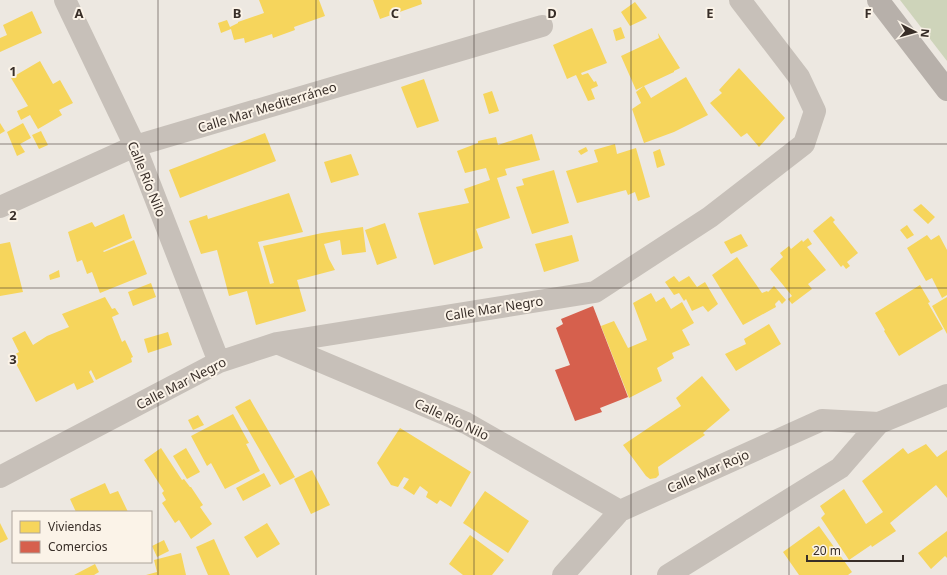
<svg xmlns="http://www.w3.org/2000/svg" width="947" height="575" viewBox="0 0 947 575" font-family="'Noto Sans',sans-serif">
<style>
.green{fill:#ced4ba}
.homes{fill:#f6d55c}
.shops{fill:#d6604d}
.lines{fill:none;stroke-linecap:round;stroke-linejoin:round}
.street{stroke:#c7c0b9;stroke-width:22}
.secondary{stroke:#b7b0aa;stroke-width:22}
.grid{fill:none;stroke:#382e28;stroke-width:1;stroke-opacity:0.55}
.labels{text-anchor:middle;stroke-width:4;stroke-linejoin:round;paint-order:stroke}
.street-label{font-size:13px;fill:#382e28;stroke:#fbf3e8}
.grid-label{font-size:13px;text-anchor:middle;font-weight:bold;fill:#382e28;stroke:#fbf3e8;stroke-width:4;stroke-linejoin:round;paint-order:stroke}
</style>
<rect width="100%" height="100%" fill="#ede8e1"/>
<!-- green -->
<path class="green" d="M 900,0 L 947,0 L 947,61 Z"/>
<!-- homes -->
<path class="homes" d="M 259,0 L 319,0 L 325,16 L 294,27 L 295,30 L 273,38 L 272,34 L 245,43 L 244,38 L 234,40 L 231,29 L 221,33 L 218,23 L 227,20 L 230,27 L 238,23 L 238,22 L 264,13 Z
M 373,0 L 421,0 L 422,4 L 380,19 Z
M 635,2 L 647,18 L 630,26 L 621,12 Z
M 32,11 L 42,33 L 0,52 L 0,38 L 7,35 L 3,25 Z
M 621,27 L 625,38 L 616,41 L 613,30 Z
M 592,28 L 607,63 L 581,73 L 582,75 L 588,73 L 594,82 L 596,81 L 598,86 L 591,89 L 595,99 L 588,101 L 576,75 L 567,79 L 553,45 Z
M 658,33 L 680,68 L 674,71 L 674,72 L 644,86 L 651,98 L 686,77 L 708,115 L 674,132 L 644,143 L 632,109 L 641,103 L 636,92 L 644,86 L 636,90 L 621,56 L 659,38 Z
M 40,61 L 53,84 L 60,80 L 73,103 L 59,110 L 62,115 L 38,129 L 30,115 L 21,120 L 17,111 L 28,106 L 11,78 Z
M 739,68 L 785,118 L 759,147 L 747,133 L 741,137 L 710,103 L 722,93 L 719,90 Z
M 424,79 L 439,121 L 417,128 L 401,87 Z
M 492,91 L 499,111 L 489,114 L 483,94 Z
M 0,123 L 5,131 L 0,134 Z
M 23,123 L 31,138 L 20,144 L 25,152 L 17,156 L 7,132 Z
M 41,131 L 48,145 L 39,149 L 32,135 Z
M 265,133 L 276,161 L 180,198 L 169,170 Z
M 532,134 L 540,160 L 505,169 L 507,175 L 497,178 L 510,218 L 476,229 L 483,248 L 434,265 L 418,213 L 469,203 L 464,189 L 490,180 L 486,168 L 465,173 L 457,151 L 478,143 L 478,141 L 496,137 L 498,145 Z
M 615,144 L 617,154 L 636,148 L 650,197 L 638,201 L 635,192 L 628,195 L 626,190 L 577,203 L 566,171 L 598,162 L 594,150 Z
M 586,147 L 588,151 L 581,155 L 578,151 Z
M 660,149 L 665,165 L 657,168 L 653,152 Z
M 351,154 L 359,175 L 331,183 L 324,162 Z
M 554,170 L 569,223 L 532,234 L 516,187 L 524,185 L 522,179 Z
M 289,193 L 303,232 L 258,242 L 270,284 L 274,283 L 263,246 L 322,233 L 363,227 L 366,252 L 342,255 L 340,240 L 324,244 L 329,259 L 335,270 L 297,280 L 306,311 L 256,325 L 247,291 L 229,296 L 217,250 L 201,254 L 189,221 L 207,215 L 208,219 Z
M 921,204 L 935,217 L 928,224 L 913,210 Z
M 124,214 L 132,238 L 103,251 L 104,252 L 134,240 L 147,274 L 100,293 L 92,272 L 87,274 L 82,260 L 77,262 L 68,232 L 92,222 L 95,227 Z
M 831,216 L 835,220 L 833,222 L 858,253 L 847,262 L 850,266 L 846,269 L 843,265 L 841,267 L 813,231 Z
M 385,223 L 397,258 L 377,265 L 365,230 Z
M 907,225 L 914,235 L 907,239 L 900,230 Z
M 741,234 L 748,246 L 731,254 L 724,242 Z
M 572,235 L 579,261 L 544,272 L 535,244 Z
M 927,235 L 931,240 L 939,235 L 947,250 L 947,295 L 942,298 L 932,278 L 926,281 L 907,248 Z
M 808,238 L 812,244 L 807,247 L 826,270 L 808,284 L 812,289 L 792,304 L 788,299 L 792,296 L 770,269 L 783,257 L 780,253 L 789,246 L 791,249 L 802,240 L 803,242 Z
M 10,242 L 23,292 L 0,296 L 0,244 Z
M 737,257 L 762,293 L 767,291 L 768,292 L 774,286 L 786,300 L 782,304 L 779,300 L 775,304 L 776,307 L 743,325 L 712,275 Z
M 59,270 L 60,277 L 50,280 L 49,275 Z
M 674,276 L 679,282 L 689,276 L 697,287 L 705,282 L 718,304 L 708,312 L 703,306 L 692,311 L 686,299 L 684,301 L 679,293 L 674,295 L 665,282 Z
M 151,283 L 156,297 L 133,306 L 128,292 Z
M 920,285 L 930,302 L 928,303 L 943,329 L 899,356 L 884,331 L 885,330 L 875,313 Z
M 651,293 L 656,302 L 664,297 L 671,309 L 682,302 L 694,323 L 682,330 L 690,345 L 672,353 L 674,358 L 657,368 L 662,381 L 629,398 L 601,326 L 614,321 L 628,348 L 647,340 L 633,303 Z
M 105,297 L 112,309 L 115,308 L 119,314 L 112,317 L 122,342 L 125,340 L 133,357 L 131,358 L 132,362 L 96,380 L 91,370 L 89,372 L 94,382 L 77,390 L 74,383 L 36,402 L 12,356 L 19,352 L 12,338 L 25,331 L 33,345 L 47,336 L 69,327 L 62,314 Z
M 947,297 L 947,334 L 932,306 Z
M 769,324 L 781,344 L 736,371 L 725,354 L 746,344 L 744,339 Z
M 168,332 L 172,345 L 148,353 L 144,339 Z
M 702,376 L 730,410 L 703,433 L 705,435 L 658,467 L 659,475 L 656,478 L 650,479 L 646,476 L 623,445 L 681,406 L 676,398 Z
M 250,399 L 295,477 L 280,485 L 235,407 Z
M 233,414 L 249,443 L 246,444 L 260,471 L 225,489 L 211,463 L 207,466 L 191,436 Z
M 198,415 L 204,425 L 193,430 L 188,420 Z
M 400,428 L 471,472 L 451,507 L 440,500 L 437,504 L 426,497 L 428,492 L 420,486 L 414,495 L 403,488 L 409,479 L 404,477 L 398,487 L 391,485 L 377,463 Z
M 926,444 L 937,457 L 947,450 L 947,498 L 936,485 L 890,523 L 896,531 L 872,547 L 871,545 L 849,560 L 821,518 L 825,514 L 820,506 L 844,489 L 866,524 L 883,512 L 862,481 L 903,448 L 908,454 Z
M 161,448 L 182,480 L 184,479 L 190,487 L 191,487 L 203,505 L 200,507 L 212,524 L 191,539 L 179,520 L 175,523 L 162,503 L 166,500 L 162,493 L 164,491 L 144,460 Z
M 186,448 L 200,472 L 187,479 L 173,456 Z
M 312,470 L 330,505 L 311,514 L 294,479 Z
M 264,473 L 271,486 L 243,501 L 236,488 Z
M 105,483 L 110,494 L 118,491 L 128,512 L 76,512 L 70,499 Z
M 485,491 L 529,521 L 508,553 L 463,523 Z
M 0,523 L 8,539 L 0,543 Z
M 267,523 L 280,544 L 257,558 L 244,537 Z
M 819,526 L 852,572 L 848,575 L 799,575 L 783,552 Z
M 947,531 L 947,558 L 945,556 L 931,569 L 918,553 Z
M 470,535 L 504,560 L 492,575 L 463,575 L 449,564 Z
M 214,539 L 230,575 L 208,575 L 196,547 Z
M 164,540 L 169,551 L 157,557 L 152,546 Z
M 181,553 L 186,575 L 146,575 L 157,572 L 154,560 Z
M 95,564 L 99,572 L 94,575 L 74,575 Z"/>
<!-- shops -->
<path class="shops" d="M 593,306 L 628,397 L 600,408 L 602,412 L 575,421 L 555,370 L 570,365 L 556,328 L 563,324 L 561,319 Z"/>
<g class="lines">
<!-- street -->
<path class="street" d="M 65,0 L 135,146 L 219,362
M 0,207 L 135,146 L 542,26
M 277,343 L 466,423 L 620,511
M 0,477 L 219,362 L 277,343 L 595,292 L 710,217 L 804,144 L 815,111 L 799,77 L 740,0
M 563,575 L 620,511 L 822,420 L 879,423 L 947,395
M 668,575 L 840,468 L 879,423"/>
<!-- secondary -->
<path class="secondary" d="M 878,0 L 947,90"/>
</g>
<!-- grid -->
<path class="grid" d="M 158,0 L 158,575M 316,0 L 316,575M 474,0 L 474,575M 631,0 L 631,575M 789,0 L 789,575M 0,144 L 947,144M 0,288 L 947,288M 0,431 L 947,431"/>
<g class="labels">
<!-- street labels -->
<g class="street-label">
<text transform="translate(267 107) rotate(-17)" y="5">Calle Mar Mediterráneo</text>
<text transform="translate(147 179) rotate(68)" y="5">Calle Río Nilo</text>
<text transform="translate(494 308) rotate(-9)" y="5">Calle Mar Negro</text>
<text transform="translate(181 383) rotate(-27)" y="5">Calle Mar Negro</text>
<text transform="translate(452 419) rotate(25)" y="5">Calle Río Nilo</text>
<text transform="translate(708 471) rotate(-24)" y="5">Calle Mar Rojo</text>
</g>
</g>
<g class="grid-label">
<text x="79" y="18">A</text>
<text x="237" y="18">B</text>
<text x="395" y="18">C</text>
<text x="552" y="18">D</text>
<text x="710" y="18">E</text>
<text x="868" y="18">F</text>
<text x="13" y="76">1</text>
<text x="13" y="220">2</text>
<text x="13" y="364">3</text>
</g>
<!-- legend -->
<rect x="12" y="511" width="140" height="52" fill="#fbf3e8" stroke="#ada49b"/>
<rect x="20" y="521" width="20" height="12" fill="#f6d55c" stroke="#ada49b"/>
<text x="48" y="531" font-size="12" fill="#382e28">Viviendas</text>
<rect x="20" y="541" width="20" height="12" fill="#d6604d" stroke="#ada49b"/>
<text x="48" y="551" font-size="12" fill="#382e28">Comercios</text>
<!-- north arrow -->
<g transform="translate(915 32) rotate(96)" stroke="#fbf3e8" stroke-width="3" paint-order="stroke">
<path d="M0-3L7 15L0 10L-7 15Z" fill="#382e28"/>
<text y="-6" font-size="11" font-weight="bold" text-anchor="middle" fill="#382e28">N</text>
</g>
<!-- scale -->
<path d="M807 555v6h96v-6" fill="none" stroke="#382e28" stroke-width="2"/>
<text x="813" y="555" font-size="12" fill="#382e28" stroke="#fbf3e8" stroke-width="3" paint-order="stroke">20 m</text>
</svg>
